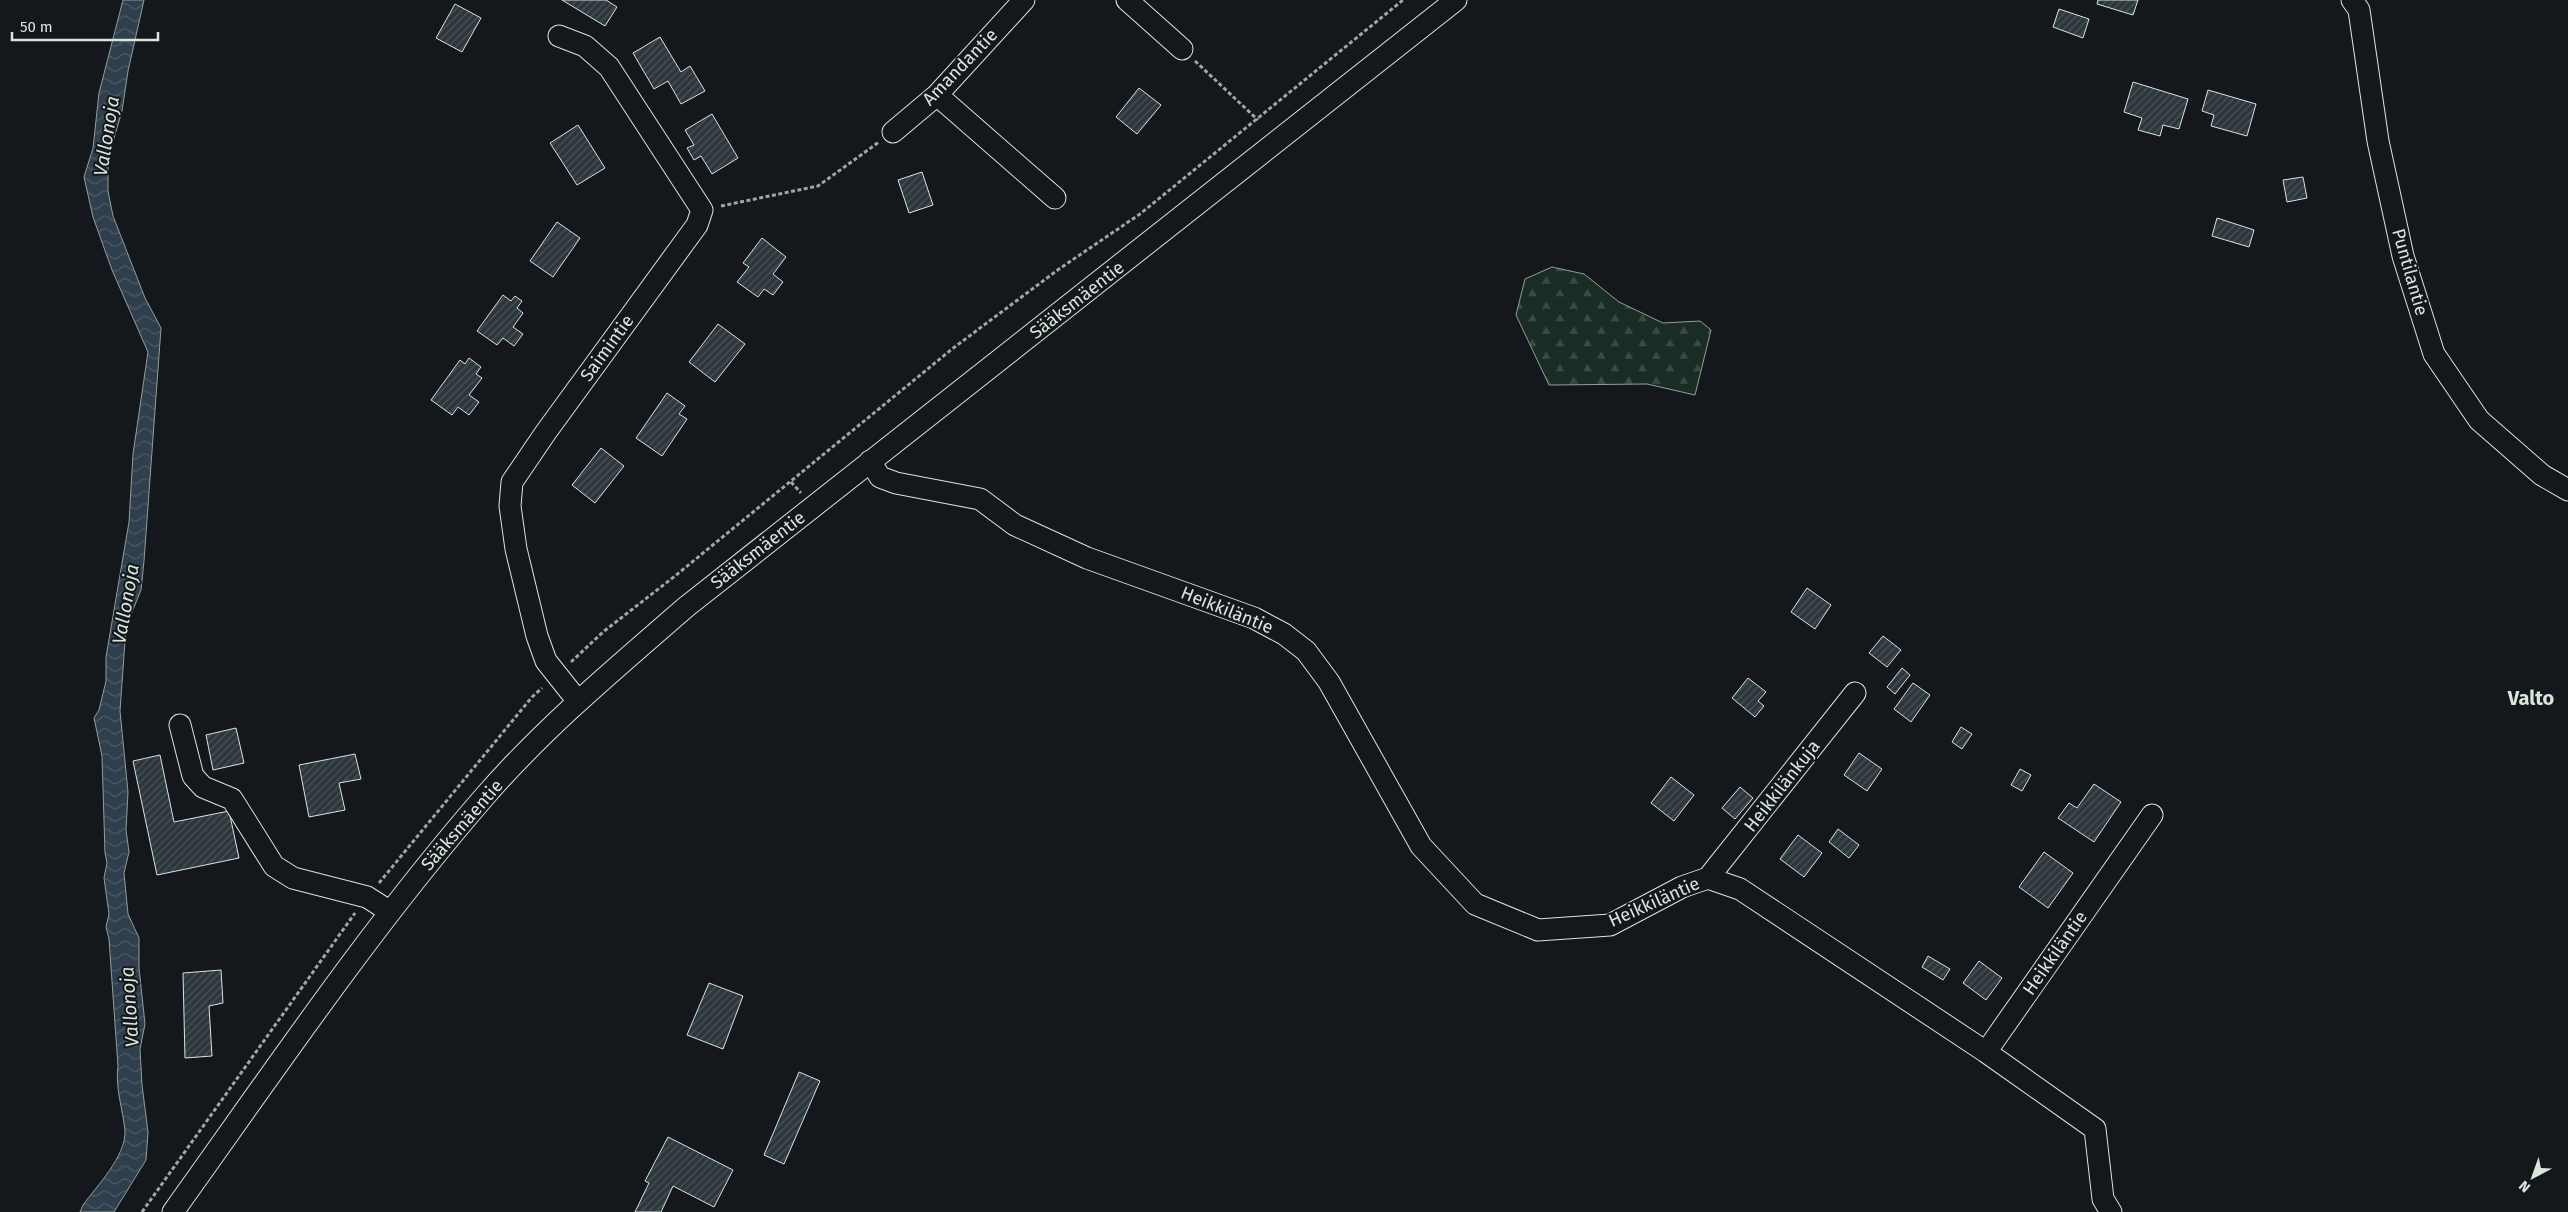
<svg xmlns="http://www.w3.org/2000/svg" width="2568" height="1212" viewBox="0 0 2568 1212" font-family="'Fira Sans',sans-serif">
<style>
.forest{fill:url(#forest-firs);stroke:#939e99}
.water{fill:url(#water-waves);stroke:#939e99}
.building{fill:url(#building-hatch);stroke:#d8e6dc}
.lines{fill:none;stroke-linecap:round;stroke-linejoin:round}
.minor-casing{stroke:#d8e6dc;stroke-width:23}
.path{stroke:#9da8a2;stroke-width:3;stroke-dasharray:4 2.5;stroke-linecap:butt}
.minor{stroke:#14181c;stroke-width:21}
.labels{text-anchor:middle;stroke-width:4;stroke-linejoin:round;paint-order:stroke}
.street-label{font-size:18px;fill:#d8e6dc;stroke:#14181c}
.water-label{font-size:19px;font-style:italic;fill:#d8e6dc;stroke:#14181c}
.quarter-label{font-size:20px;font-weight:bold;fill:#d8e6dc;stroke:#14181c}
</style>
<defs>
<pattern id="forest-firs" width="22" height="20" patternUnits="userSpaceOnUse" patternTransform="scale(1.25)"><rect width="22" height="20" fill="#1a2d24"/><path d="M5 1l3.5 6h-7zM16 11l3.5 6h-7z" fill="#3b4b43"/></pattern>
<pattern id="water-waves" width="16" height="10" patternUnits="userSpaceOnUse" patternTransform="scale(1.25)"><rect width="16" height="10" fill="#2f3f4d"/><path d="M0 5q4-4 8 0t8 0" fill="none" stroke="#4c5b66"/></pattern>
<pattern id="building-hatch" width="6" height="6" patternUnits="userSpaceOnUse" patternTransform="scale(1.25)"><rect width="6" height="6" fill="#2c363c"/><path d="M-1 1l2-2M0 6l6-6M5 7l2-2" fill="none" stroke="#4a5358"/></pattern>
</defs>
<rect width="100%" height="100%" fill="#14181c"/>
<!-- forest -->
<path class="forest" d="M 1552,267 L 1584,274 L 1619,302 L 1663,323 L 1700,321 L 1711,330 L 1695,395 L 1647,384 L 1549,385 L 1516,315 L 1525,279 Z"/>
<!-- water -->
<path class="water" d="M 123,0 L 144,0 L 128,71 L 122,111 L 108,158 L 108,191 L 113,216 L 145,298 L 161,328 L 144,561 L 141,590 L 126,627 L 120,711 L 128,792 L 126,830 L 129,852 L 124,873 L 128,914 L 139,938 L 139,968 L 145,1024 L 140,1049 L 142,1085 L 148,1132 L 146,1160 L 114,1212 L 80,1212 L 83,1205 C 97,1186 126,1156 125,1131 C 123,1109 115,1089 118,1066 L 109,939 L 106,927 L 109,914 L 104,878 L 107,863 L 105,853 L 102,756 L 94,718 L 99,710 L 106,681 L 106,657 L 129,522 L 133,454 L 148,352 L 112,270 L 93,217 L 84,177 L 93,148 L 99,93 Z"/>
<!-- building -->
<path class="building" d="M 562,0 L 606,0 L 617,7 L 605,26 Z
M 2098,0 L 2138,0 L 2133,15 L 2097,4 Z
M 455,4 L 481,18 L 462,52 L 436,38 Z
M 2059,9 L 2089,19 L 2083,38 L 2053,27 Z
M 660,37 L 681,72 L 690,66 L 705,91 L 681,104 L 668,81 L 654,89 L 633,53 Z
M 2133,82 L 2188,99 L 2179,129 L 2163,125 L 2160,136 L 2138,130 L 2142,118 L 2124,112 Z
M 1139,88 L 1161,105 L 1137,134 L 1116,117 Z
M 2208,90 L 2256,104 L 2247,136 L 2211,126 L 2214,115 L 2202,111 Z
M 712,114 L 738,158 L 712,174 L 701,156 L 694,160 L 687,148 L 694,145 L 685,130 Z
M 578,125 L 605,168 L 577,185 L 550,143 Z
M 922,172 L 933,205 L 909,213 L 898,180 Z
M 2303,177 L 2307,198 L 2287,202 L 2283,180 Z
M 2217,218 L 2254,230 L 2249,247 L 2212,236 Z
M 557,222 L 580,238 L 553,277 L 530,261 Z
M 762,238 L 786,257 L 773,274 L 783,282 L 773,295 L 764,289 L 758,297 L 737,282 L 749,267 L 743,263 Z
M 503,295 L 511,301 L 515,296 L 522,301 L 517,308 L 523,313 L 513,327 L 523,334 L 514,346 L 503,338 L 497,345 L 477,331 Z
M 718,324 L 745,344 L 715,382 L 689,362 Z
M 469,358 L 481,367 L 476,374 L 482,378 L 469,395 L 479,402 L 469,415 L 458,407 L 452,415 L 431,400 L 460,360 L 465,364 Z
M 667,393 L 685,406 L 679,414 L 687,419 L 662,456 L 636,438 Z
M 601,448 L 624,466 L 595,503 L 572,485 Z
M 1807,588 L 1831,605 L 1815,629 L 1791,612 Z
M 1883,636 L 1901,650 L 1887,667 L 1869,653 Z
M 1902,668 L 1910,675 L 1895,694 L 1887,687 Z
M 1748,678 L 1766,692 L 1758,701 L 1764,706 L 1755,717 L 1732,698 Z
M 1913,683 L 1930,695 L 1911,722 L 1894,709 Z
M 1961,727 L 1972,734 L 1962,749 L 1952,742 Z
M 236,728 L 244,763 L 213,770 L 206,735 Z
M 1859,753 L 1882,769 L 1867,791 L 1844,775 Z
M 355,754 L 361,779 L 339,783 L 345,810 L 309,817 L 299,765 Z
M 160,755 L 174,822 L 229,811 L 239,858 L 157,875 L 133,761 Z
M 2020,769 L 2031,775 L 2022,791 L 2011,785 Z
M 1671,777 L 1694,795 L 1674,821 L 1651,803 Z
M 2094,784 L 2121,802 L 2094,842 L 2058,818 L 2069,803 L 2077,808 Z
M 1740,787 L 1753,798 L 1735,819 L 1722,808 Z
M 1838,829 L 1859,845 L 1849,858 L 1829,842 Z
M 1798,835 L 1822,853 L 1804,877 L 1780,859 Z
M 2044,852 L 2073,873 L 2048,908 L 2019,887 Z
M 1928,956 L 1950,969 L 1943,980 L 1922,967 Z
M 1979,961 L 2002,978 L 1986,1000 L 1963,983 Z
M 221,970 L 223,1003 L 209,1006 L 212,1056 L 185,1058 L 183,973 Z
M 709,983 L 743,996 L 723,1049 L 687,1035 Z
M 799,1072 L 820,1081 L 784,1164 L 764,1155 Z
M 668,1137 L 733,1170 L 714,1207 L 673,1186 L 661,1212 L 635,1212 L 649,1183 L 645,1181 Z"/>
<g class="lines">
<defs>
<path id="minor" d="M 1127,0 L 1182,49
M 2352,0 L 2359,10 L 2378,141 L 2403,256 L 2434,354 L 2479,420 L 2542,475 L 2568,490
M 559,36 L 585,46 L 609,67 L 702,210 L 697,225 L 546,432 L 512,482 L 510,506 L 516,549 L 537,636 L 546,661 L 577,700
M 937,95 L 1055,198
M 893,132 L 937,95 L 1024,0
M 870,461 L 880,477 L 896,483 L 980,499 L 1015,525 L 1087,558 L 1254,618 L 1284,634 L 1306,651 L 1329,682 L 1421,846 L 1475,904 L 1538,930 L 1610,925 L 1682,887 L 1708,878 L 1740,889 L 1986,1052 L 2152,815
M 180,725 L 193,776 L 203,787 L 232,799 L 274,866 L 293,878 L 367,897 L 389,911
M 1708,878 L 1855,693
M 1986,1052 L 2095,1129 L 2103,1199 L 2111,1212
M 173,1212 C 274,1071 371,927 485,796 C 546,726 617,667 686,607 L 1456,0"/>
</defs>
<!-- minor casing -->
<use href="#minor" class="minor-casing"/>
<!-- path -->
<path class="path" d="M 1195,61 L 1258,120
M 721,206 L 818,186 L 879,142
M 791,482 L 801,493
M 571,662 L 603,632 L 675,576 L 952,349 L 1059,269 L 1140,214 L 1403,0
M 379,883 L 532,697 L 542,688
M 142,1212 L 355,913"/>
<!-- minor -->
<use href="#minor" class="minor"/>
</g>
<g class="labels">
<!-- street labels -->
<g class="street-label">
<text transform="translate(960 67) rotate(-46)" y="6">Amandantie</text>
<text transform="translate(2410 272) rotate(74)" y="6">Puntilantie</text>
<text transform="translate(1077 300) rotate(-38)" y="6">Sääksmäentie</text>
<text transform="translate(607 348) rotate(-54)" y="6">Saimintie</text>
<text transform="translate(758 550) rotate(-38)" y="6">Sääksmäentie</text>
<text transform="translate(1227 610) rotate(22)" y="6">Heikkiläntie</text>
<text transform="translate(1782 786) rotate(-52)" y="6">Heikkilänkuja</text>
<text transform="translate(462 825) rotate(-49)" y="6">Sääksmäentie</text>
<text transform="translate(1654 902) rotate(-24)" y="6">Heikkiläntie</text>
<text transform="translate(2055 953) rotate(-55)" y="6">Heikkiläntie</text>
</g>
<!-- water labels -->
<g class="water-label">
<text transform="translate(106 136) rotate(-81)" y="7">Vallonoja</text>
<text transform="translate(125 604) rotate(-80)" y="7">Vallonoja</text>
<text transform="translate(129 1007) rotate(-94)" y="7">Vallonoja</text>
</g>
<!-- quarter labels -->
<g class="quarter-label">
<text x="2531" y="705">Valto</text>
</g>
</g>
<!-- north arrow -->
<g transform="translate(2533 1177) rotate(221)" stroke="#14181c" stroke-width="4" paint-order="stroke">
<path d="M0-4L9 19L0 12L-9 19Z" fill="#d8e6dc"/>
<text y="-8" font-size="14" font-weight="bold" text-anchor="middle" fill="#d8e6dc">N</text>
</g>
<!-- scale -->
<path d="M12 32v8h146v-8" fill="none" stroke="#d8e6dc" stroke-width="2.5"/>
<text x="20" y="32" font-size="15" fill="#d8e6dc" stroke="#14181c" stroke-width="4" paint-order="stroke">50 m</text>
</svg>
